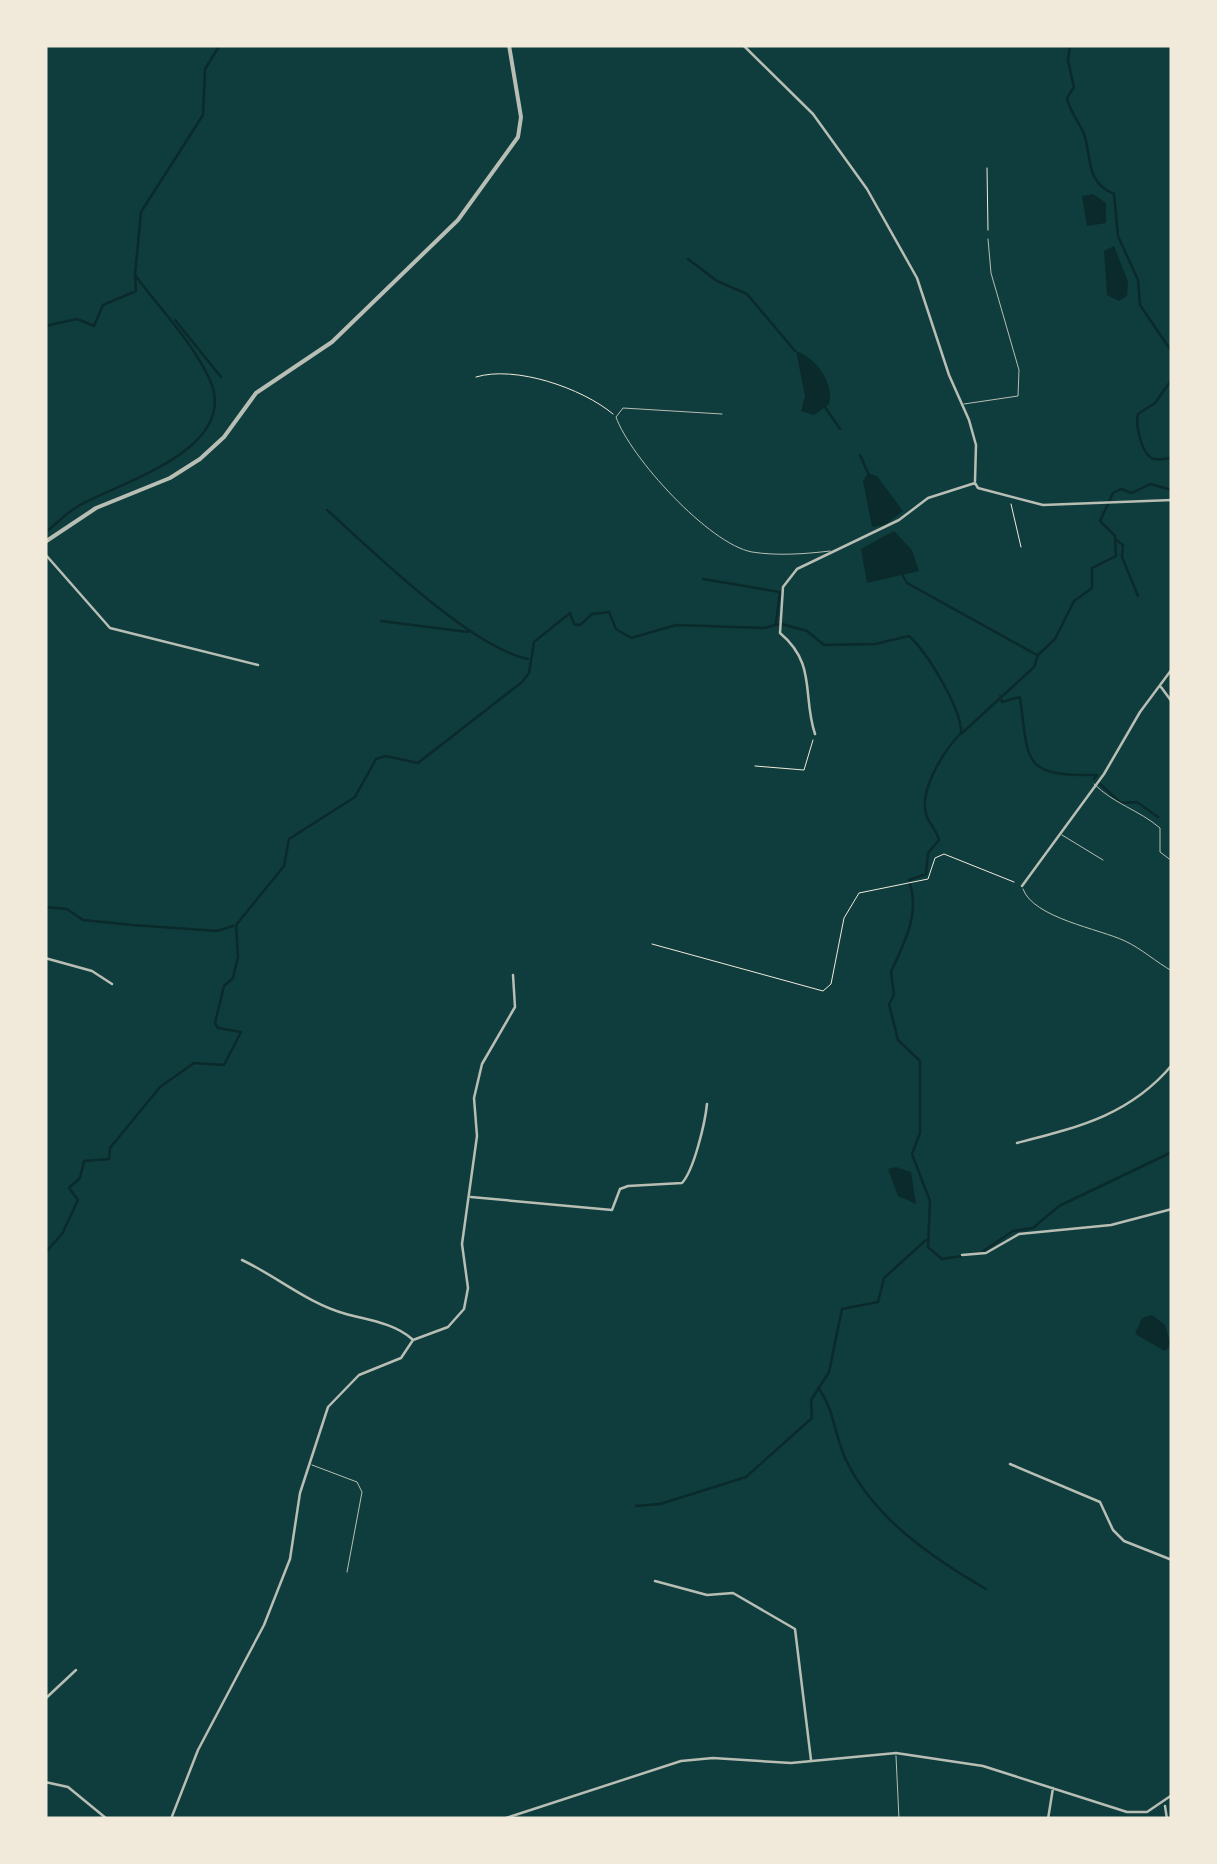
<svg xmlns="http://www.w3.org/2000/svg" width="1217" height="1864" viewBox="0 0 1217 1864" font-family="Roboto,sans-serif">
<style>
.water{fill:#0a2a2b}
.lines{fill:none;stroke-linecap:round;stroke-linejoin:round}
.stream{stroke:#0a2a2b;stroke-width:2.5}
.path{stroke:#f1e9da;stroke-width:1}
.service{stroke:#b8beb3;stroke-width:1}
.minor{stroke:#b8beb3;stroke-width:2.5}
.tertiary{stroke:#b8beb3;stroke-width:4}
</style>
<rect width="100%" height="100%" fill="#0f3d3e"/>
<!-- water -->
<path class="water" d="M 1093,194 L 1106,203 L 1106,223 L 1087,226 L 1082,196 Z
M 1114,246 L 1128,282 L 1127,296 L 1119,301 L 1107,295 L 1104,251 Z
M 796,351 C 815,357 835,383 829,404 L 814,415 L 801,411 L 805,396 Z
M 868,473 L 877,476 L 903,511 L 885,525 L 872,527 L 863,481 Z
M 894,531 L 912,550 L 919,571 L 867,583 L 861,549 Z
M 896,1167 L 911,1172 L 916,1204 L 898,1196 L 888,1169 Z
M 1152,1315 L 1165,1325 L 1171,1345 L 1165,1351 L 1135,1334 L 1142,1318 Z"/>
<g class="lines">
<!-- stream -->
<path class="stream" d="M 77,45 L 101,45
M 1070,45 L 1068,61 L 1074,87 L 1067,98 C 1070,113 1079,121 1084,134 C 1092,157 1085,182 1114,194 L 1118,236 L 1138,280 L 1140,305 L 1172,352
M 688,259 L 717,281 L 747,294 L 795,351
M 175,320 L 221,377
M 45,326 L 77,319 L 94,326 L 103,305 L 136,291 L 135,275
M 1172,379 L 1155,403 L 1138,414 C 1135,425 1142,456 1154,459 C 1160,460 1166,458 1172,458
M 825,407 L 840,429
M 860,455 L 869,475
M 327,510 C 374,552 470,647 528,659
M 45,533 C 57,523 66,513 80,505 C 123,481 240,449 210,380 C 192,341 160,309 135,275 L 141,212 L 203,115 L 205,69 L 220,45
M 1116,540 L 1123,545 L 1122,557 L 1138,596
M 903,576 L 907,583 L 1037,655
M 703,579 L 780,592 L 776,623
M 381,621 L 468,632
M 782,624 L 807,631 L 824,645 L 875,644 L 909,636 C 927,652 963,711 961,734 L 1034,667 L 1038,655 L 1055,639 L 1074,601 L 1092,588 L 1092,568 L 1116,556 L 1115,536 L 1100,521 L 1113,493 L 1121,489 L 1132,493 L 1150,484 L 1172,490
M 1000,696 L 1002,702 L 1020,697 C 1029,763 1021,776 1097,775 L 1094,779
M 1100,784 L 1121,803 L 1137,802 L 1158,817
M 909,880 L 926,874 L 928,853 L 939,840 C 937,831 931,826 927,817 C 917,792 944,751 960,734
M 910,884 C 920,914 904,943 891,972 L 894,995 L 889,1004 L 898,1040 L 920,1061 L 920,1133 L 912,1154 L 930,1201 L 928,1247 L 942,1259 L 962,1256
M 45,907 L 67,909 L 83,920 L 133,925 L 217,931 L 233,926
M 982,1252 L 1013,1231 L 1033,1228 L 1059,1206 L 1172,1152
M 45,1253 L 62,1234 L 78,1200 L 69,1188 L 80,1178 L 84,1161 L 109,1159 L 110,1148 L 160,1087 L 194,1063 L 224,1065 L 241,1032 L 218,1028 L 215,1023 L 224,986 L 233,978 L 238,957 L 236,925 L 284,866 L 289,839 L 355,797 L 376,759 L 386,756 L 418,763 L 522,682 L 529,673 L 534,642 L 570,613 L 574,624 L 580,625 L 592,614 L 609,612 L 616,629 L 631,638 L 676,625 L 764,628 L 779,624
M 818,1388 C 835,1410 834,1435 846,1460 C 874,1518 931,1557 986,1589
M 636,1506 L 660,1504 L 746,1477 L 812,1418 L 811,1400 L 829,1372 L 842,1309 L 878,1302 L 884,1278 L 926,1240"/>
<!-- path -->
<path class="path" d="M 987,168 L 988,230
M 476,377 C 515,365 582,388 613,414
M 1011,504 L 1021,547
M 755,766 L 804,770 L 813,740
M 652,944 L 823,991 L 831,984 L 844,918 L 859,893 L 928,879 L 935,858 L 944,854 L 1014,882"/>
<!-- service -->
<path class="service" d="M 964,404 L 1018,396 L 1019,370 L 991,273 L 988,239
M 722,414 L 623,408 L 616,417 C 630,457 709,544 752,552 C 777,556 805,554 830,551
M 1094,784 C 1114,804 1139,810 1160,828 L 1160,852 L 1172,861
M 1062,835 L 1103,860
M 1023,889 C 1033,918 1100,929 1125,941 C 1142,949 1156,962 1172,971
M 312,1465 L 357,1482 L 362,1492 L 347,1572
M 896,1756 L 899,1819"/>
<!-- minor -->
<path class="minor" d="M 743,45 L 813,114 L 867,189 L 917,278 L 949,375 L 969,420 L 976,445 L 975,481
M 45,554 L 110,628 L 258,665
M 1161,687 L 1172,702
M 815,734 C 802,695 817,664 780,633 L 783,587 L 797,569 L 899,520 L 928,498 L 975,483 L 978,488 L 1043,505 L 1172,500
M 1022,886 L 1104,774 L 1140,712 L 1172,669
M 45,958 L 92,971 L 112,984
M 1017,1143 C 1079,1127 1130,1115 1172,1065
M 471,1197 L 612,1210 L 620,1189 L 628,1186 L 682,1183 C 694,1170 705,1123 707,1104
M 962,1255 L 986,1253 L 1019,1234 L 1111,1225 L 1172,1209
M 242,1260 C 278,1277 307,1303 346,1314 C 368,1320 394,1323 412,1339
M 1010,1464 L 1100,1502 L 1113,1530 L 1124,1541 L 1172,1560
M 655,1581 L 707,1595 L 733,1593 L 795,1629 L 811,1760
M 45,1699 L 76,1670
M 45,1782 L 68,1787 L 107,1819
M 1165,1806 L 1167,1819
M 171,1819 L 198,1750 L 264,1625 L 290,1559 L 300,1493 L 328,1407 L 359,1375 L 401,1358 L 413,1340 L 448,1327 L 464,1309 L 468,1288 L 462,1244 L 477,1136 L 474,1098 L 482,1064 L 515,1007 L 513,975
M 503,1819 L 681,1761 L 713,1758 L 791,1763 L 896,1753 L 983,1766 L 1127,1812 L 1147,1812 L 1172,1795
M 1048,1819 L 1053,1788"/>
<!-- tertiary -->
<path class="tertiary" d="M 45,542 L 96,508 L 170,478 L 200,459 L 224,437 L 256,393 L 332,342 L 458,220 L 518,137 L 521,117 L 509,45"/>
</g>
<!-- border -->
<rect width="1217" height="1864" fill="none" stroke="#f1e9da" stroke-width="95"/>
</svg>
